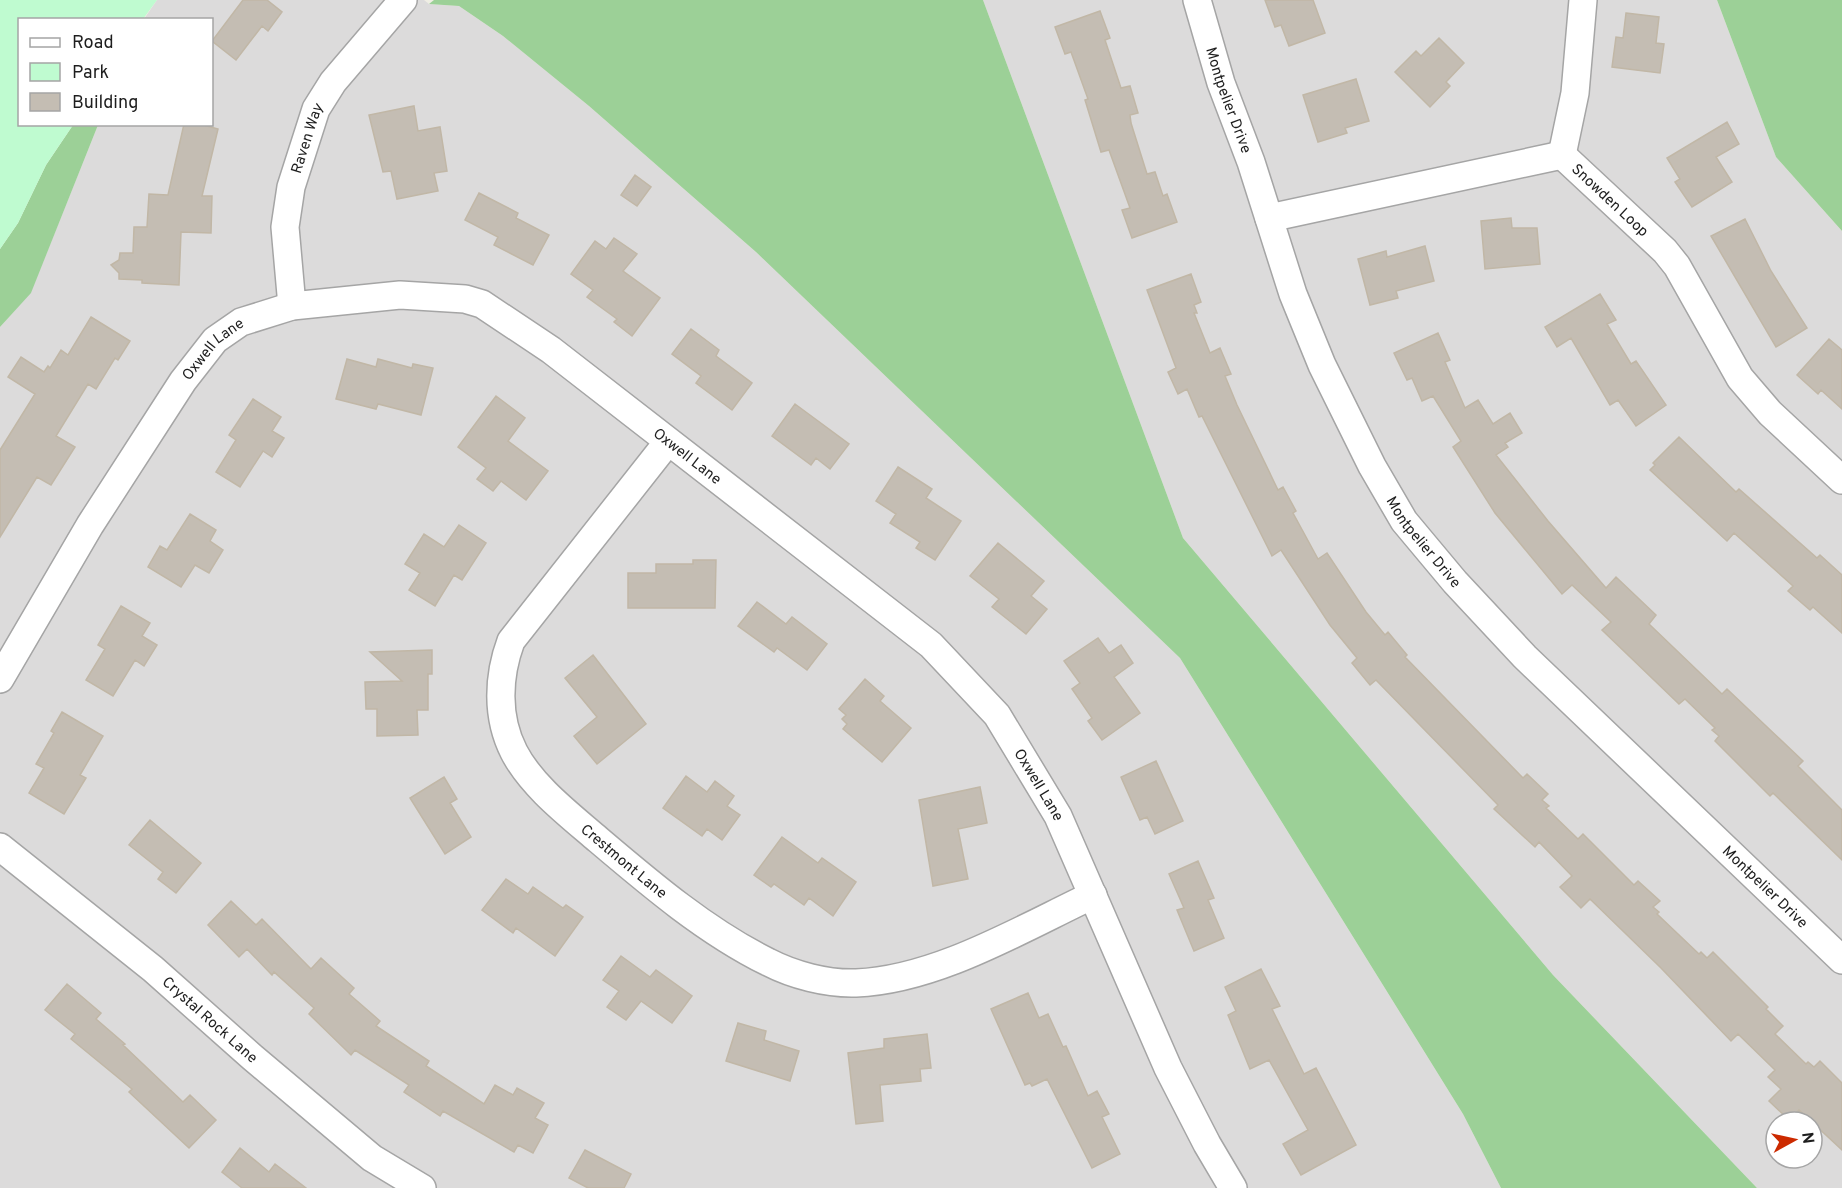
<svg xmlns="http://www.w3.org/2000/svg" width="1842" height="1188" viewBox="0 0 1842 1188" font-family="Overpass,sans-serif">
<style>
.residential{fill:#dcdbdb;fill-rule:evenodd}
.forest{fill:#9cd097}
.park{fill:#bffbd0}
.building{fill:#c4bdb3;stroke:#c1b7a6;stroke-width:1.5}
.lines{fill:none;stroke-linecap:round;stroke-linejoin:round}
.minor-casing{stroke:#a5a5a5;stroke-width:30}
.minor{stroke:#fff;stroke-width:27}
.labels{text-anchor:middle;stroke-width:6;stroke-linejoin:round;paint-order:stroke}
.street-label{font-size:15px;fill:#1e1e1e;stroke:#fff}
</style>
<rect width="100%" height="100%" fill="#efeee4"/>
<!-- residential -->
<path class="residential" d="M 157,0 L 424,0 L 429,4 L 459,6 L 503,36 L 589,106 L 756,252 L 1180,658 L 1463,1114 L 1501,1188 L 0,1188 L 0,327 L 31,292 L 98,125 L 212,124 L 212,20 L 144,19 Z
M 983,0 L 1717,0 L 1776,157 L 1842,231 L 1842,1188 L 1757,1188 L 1553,975 L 1183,538 ZM 1776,1122 L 1812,1122 L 1812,1158 L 1776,1158 Z"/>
<!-- forest -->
<path class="forest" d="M 434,0 L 983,0 L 1183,538 L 1553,975 L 1757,1188 L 1501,1188 L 1463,1114 L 1180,658 L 756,252 L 589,106 L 503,36 L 459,6 L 429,4 Z
M 1717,0 L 1842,0 L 1842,231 L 1776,157 Z
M 73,125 L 98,125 L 31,293 L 0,327 L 0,249 L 18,223 L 46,165 Z"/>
<!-- park -->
<path class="park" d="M 0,0 L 157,0 L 143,19 L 20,20 L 20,124 L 73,125 L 46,165 L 18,223 L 0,249 Z"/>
<!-- building -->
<path class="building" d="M 243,0 L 267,0 L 282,12 L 268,31 L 262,26 L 236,60 L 212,41 Z
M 1265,0 L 1313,0 L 1325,33 L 1289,46 L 1281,25 L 1275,27 Z
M 1100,11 L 1110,38 L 1105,40 L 1121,88 L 1130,86 L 1138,113 L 1130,115 L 1131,123 L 1147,174 L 1155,172 L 1163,196 L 1167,194 L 1177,222 L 1132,238 L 1122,210 L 1130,208 L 1109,150 L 1101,152 L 1085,100 L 1088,99 L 1071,52 L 1065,54 L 1055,27 Z
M 1626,13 L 1659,17 L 1656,43 L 1664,44 L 1660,73 L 1612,67 L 1616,37 L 1623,38 Z
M 1439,38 L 1464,63 L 1446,82 L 1450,86 L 1430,107 L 1395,72 L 1416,51 L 1421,56 Z
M 1356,79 L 1369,121 L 1345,128 L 1347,133 L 1318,142 L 1303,95 Z
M 414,106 L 418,131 L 440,127 L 447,171 L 434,173 L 438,191 L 397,199 L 391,171 L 383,172 L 369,115 Z
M 1727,122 L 1739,144 L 1716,157 L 1732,182 L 1692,207 L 1675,182 L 1680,179 L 1667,158 Z
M 184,124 L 200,124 L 218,129 L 202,196 L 212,196 L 211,233 L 181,232 L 179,285 L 142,283 L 142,280 L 119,279 L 119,273 L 111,265 L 119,260 L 120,253 L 133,253 L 134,227 L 147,227 L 149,194 L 168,195 Z
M 635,175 L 651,187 L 637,206 L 621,195 Z
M 479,193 L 518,213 L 516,218 L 549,235 L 533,265 L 494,245 L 498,237 L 465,220 Z
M 1511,218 L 1512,228 L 1537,228 L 1540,264 L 1485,269 L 1481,221 Z
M 1745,219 L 1771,271 L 1807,328 L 1776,347 L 1711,236 Z
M 614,238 L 637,254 L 623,271 L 660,298 L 632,336 L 614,322 L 617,319 L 587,297 L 593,290 L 571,274 L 595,241 L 606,249 Z
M 1425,246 L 1434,281 L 1396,291 L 1398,298 L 1370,305 L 1358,259 L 1386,251 L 1387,257 Z
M 1191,274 L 1201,302 L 1194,305 L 1197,313 L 1194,313 L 1210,353 L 1220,348 L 1231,374 L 1225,376 L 1237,405 L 1278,490 L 1283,487 L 1296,511 L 1293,513 L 1318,559 L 1327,553 L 1366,612 L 1385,635 L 1388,632 L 1407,655 L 1405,657 L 1523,778 L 1527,774 L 1548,794 L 1542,800 L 1549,806 L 1546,808 L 1578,839 L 1583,834 L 1634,885 L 1638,881 L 1660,901 L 1653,907 L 1659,912 L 1657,914 L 1699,954 L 1701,952 L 1707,958 L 1713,952 L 1768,1007 L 1766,1009 L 1783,1026 L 1775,1034 L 1806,1064 L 1808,1062 L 1814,1067 L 1820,1061 L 1842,1083 L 1842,1150 L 1799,1110 L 1789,1120 L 1769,1101 L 1781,1089 L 1768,1077 L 1775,1070 L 1738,1034 L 1731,1041 L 1661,968 L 1590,899 L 1581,908 L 1560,887 L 1572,876 L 1539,842 L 1535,847 L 1494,809 L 1498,805 L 1376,680 L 1370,685 L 1352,663 L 1357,658 L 1330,625 L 1281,550 L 1272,556 L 1202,416 L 1199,417 L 1187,389 L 1178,394 L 1168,372 L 1176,368 L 1147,290 Z
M 1600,294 L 1616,320 L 1607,324 L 1631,364 L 1636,361 L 1666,405 L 1636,426 L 1618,400 L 1610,405 L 1571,338 L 1557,347 L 1545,327 Z
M 91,317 L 130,341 L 118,360 L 115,358 L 96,389 L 88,384 L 56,436 L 75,447 L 51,485 L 37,477 L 0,537 L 0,450 L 35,394 L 8,377 L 21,357 L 44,372 L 48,366 L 50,368 L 61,350 L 68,355 Z
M 691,329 L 719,350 L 716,356 L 752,383 L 732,410 L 696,383 L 701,376 L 672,354 Z
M 1438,333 L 1450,360 L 1445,362 L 1465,408 L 1478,400 L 1493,424 L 1510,413 L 1522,433 L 1505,443 L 1508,447 L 1496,455 L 1548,521 L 1606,588 L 1616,577 L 1656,615 L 1649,624 L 1722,694 L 1727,689 L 1803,761 L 1798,766 L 1842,810 L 1842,860 L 1773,793 L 1770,796 L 1715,741 L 1719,736 L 1712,730 L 1715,728 L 1685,699 L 1679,704 L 1602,630 L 1611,622 L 1572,585 L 1562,594 L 1495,513 L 1453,447 L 1461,441 L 1433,396 L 1422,401 L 1412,378 L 1407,380 L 1394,353 Z
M 1829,339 L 1842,350 L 1842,409 L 1821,390 L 1818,394 L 1797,375 Z
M 347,359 L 376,367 L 378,359 L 412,368 L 413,364 L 433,368 L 421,415 L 378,404 L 376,409 L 336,399 Z
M 496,396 L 525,418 L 508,441 L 548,471 L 526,500 L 501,481 L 493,491 L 477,479 L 486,468 L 458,447 Z
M 253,399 L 281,417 L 272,431 L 284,438 L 272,457 L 263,451 L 240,487 L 216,472 L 236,440 L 229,435 Z
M 795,404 L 849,444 L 830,469 L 816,458 L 811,465 L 772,436 Z
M 1679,437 L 1736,492 L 1739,489 L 1817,558 L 1820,555 L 1842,575 L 1842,633 L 1813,607 L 1810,610 L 1788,591 L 1793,586 L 1734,533 L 1727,541 L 1650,470 L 1655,465 L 1653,463 Z
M 898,467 L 932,489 L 926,498 L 961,521 L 935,560 L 916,548 L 920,542 L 890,523 L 896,514 L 876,501 Z
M 190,514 L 216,530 L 210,541 L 223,550 L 209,573 L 195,565 L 181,587 L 148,567 L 160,546 L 167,550 Z
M 459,525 L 486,543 L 462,580 L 454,575 L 435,606 L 409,590 L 420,573 L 405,564 L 424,534 L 444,547 Z
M 998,543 L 1044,581 L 1031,596 L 1047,609 L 1026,634 L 992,607 L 999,599 L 970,576 Z
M 693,560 L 716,560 L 715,608 L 628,608 L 628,573 L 656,573 L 656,564 L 693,564 Z
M 757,602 L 786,624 L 792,617 L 827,644 L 807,670 L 777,648 L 774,652 L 738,626 Z
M 121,606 L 150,623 L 142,636 L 157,645 L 144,666 L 135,660 L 113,696 L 86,680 L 105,649 L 98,645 Z
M 1098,638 L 1109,653 L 1121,645 L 1133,663 L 1114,677 L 1140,713 L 1102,740 L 1088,721 L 1092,718 L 1072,689 L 1080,683 L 1064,661 Z
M 432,650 L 432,674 L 428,674 L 428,710 L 417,710 L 418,735 L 377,736 L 377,709 L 366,709 L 365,682 L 402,681 L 370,652 Z
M 593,655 L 646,724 L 597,764 L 574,736 L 597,717 L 565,678 Z
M 865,679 L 884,696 L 880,701 L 911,728 L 882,762 L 843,729 L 847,724 L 842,719 L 846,715 L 839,709 Z
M 62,712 L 103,736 L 80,775 L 86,778 L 64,814 L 29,793 L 44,768 L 36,764 L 54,733 L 51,731 Z
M 1156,761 L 1183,821 L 1155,834 L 1147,817 L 1140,820 L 1121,777 Z
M 686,776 L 707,792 L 715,781 L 734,796 L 727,806 L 740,815 L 722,840 L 707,829 L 702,836 L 663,808 Z
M 444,777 L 457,799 L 450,803 L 471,837 L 445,854 L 410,798 Z
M 980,787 L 987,823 L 958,829 L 968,879 L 933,886 L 919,800 Z
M 150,820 L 201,863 L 176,893 L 158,879 L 163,872 L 129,845 Z
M 782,837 L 818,863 L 822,858 L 856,882 L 833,916 L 809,898 L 804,905 L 774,884 L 771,887 L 754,875 Z
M 1198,861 L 1214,898 L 1208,900 L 1224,938 L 1194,951 L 1177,910 L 1184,908 L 1169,874 Z
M 506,879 L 528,894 L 533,887 L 563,908 L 566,905 L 583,917 L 555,956 L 516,928 L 513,933 L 482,910 Z
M 231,901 L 256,925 L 262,919 L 311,969 L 321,958 L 354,988 L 349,994 L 380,1021 L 376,1026 L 429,1061 L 426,1066 L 484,1104 L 495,1085 L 513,1095 L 517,1088 L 544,1103 L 535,1118 L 548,1125 L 533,1153 L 518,1145 L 514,1152 L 443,1111 L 440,1116 L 404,1092 L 409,1085 L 355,1050 L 351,1055 L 309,1014 L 314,1008 L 274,972 L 272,975 L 247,949 L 239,957 L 208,925 Z
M 621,956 L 650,977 L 656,970 L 692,996 L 672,1023 L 641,1001 L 626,1020 L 607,1007 L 619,991 L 603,980 Z
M 1261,969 L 1280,1006 L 1272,1009 L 1304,1074 L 1316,1068 L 1356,1145 L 1301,1175 L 1283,1144 L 1308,1130 L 1269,1060 L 1250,1069 L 1228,1015 L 1236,1011 L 1225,987 Z
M 67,984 L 101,1013 L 96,1019 L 125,1044 L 123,1045 L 183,1102 L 190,1095 L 216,1120 L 189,1148 L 129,1092 L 132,1089 L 71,1039 L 75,1034 L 45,1010 Z
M 1028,993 L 1039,1018 L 1048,1014 L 1063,1047 L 1066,1046 L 1088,1096 L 1097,1091 L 1109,1114 L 1102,1117 L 1120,1154 L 1092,1168 L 1047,1079 L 1032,1086 L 1030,1083 L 1025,1085 L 991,1009 Z
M 738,1023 L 766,1031 L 764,1040 L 799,1051 L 790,1081 L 726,1061 Z
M 927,1034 L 931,1068 L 920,1069 L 921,1081 L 880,1085 L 883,1121 L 856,1124 L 848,1053 L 884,1048 L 884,1039 Z
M 240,1148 L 269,1172 L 275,1164 L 306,1188 L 242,1188 L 222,1172 Z
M 585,1150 L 631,1174 L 624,1188 L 588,1188 L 569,1178 Z"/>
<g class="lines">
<defs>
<g id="minor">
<path id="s1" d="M 1197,0 L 1221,83 L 1251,162 L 1293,294 L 1322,365 L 1372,466 L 1404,521 L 1455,582 L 1525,657 L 1842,960"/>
<path id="s2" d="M 1562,155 L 1665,251 L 1677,266 L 1740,378 L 1770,413 L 1842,480"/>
<path d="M 1562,155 L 1575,93 L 1583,0"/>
<path d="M 1269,218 L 1562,155"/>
<path id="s3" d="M 292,306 L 285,227 L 291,187 L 316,109 L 333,82 L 403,0"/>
<path id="s4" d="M 667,443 L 511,641 C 498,676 496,717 514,752 C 531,785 567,813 595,837 C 648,882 705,931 768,962 C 793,975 827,984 856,983 C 936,980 1021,929 1093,895"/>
<path id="s5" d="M 0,679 L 90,525 L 183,381 L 215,340 L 241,322 L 292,306 L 400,295 L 465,299 L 482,304 L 551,350 L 931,645 L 997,715 L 1058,816 L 1168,1068 L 1207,1144 L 1233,1188"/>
<path id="s6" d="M 0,847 L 153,969 L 252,1057 L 372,1158 L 422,1188"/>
</g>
</defs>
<!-- minor casing -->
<use href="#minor" class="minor-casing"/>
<!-- minor -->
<use href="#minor" class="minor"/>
</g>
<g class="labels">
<!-- street labels -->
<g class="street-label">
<text dy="5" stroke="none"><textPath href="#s1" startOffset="105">Montpelier Drive</textPath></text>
<text dy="5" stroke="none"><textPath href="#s3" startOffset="171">Raven Way</textPath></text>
<text dy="5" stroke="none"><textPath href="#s2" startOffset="66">Snowden Loop</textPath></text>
<text dy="5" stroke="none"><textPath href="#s5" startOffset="394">Oxwell Lane</textPath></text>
<text dy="5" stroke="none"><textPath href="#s5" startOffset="934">Oxwell Lane</textPath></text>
<text dy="5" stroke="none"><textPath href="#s1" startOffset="591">Montpelier Drive</textPath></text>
<text dy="5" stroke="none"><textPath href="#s5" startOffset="1420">Oxwell Lane</textPath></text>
<text dy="5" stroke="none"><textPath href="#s4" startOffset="522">Crestmont Lane</textPath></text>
<text dy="5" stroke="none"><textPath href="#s1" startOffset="1077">Montpelier Drive</textPath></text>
<text dy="5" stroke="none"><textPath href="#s6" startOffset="272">Crystal Rock Lane</textPath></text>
</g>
</g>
<!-- legend -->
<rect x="18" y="18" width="195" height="108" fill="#ffffff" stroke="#a5a5a5" stroke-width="1.5"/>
<rect x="30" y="38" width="30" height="9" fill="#ffffff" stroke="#a5a5a5" stroke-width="1.5"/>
<text x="72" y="48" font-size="18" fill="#1e1e1e">Road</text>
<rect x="30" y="63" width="30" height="18" fill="#bffbd0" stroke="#a5a5a5" stroke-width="1.5"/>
<text x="72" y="78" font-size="18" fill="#1e1e1e">Park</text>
<rect x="30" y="93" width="30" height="18" fill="#c4bdb3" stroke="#a5a5a5" stroke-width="1.5"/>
<text x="72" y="108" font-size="18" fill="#1e1e1e">Building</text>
<!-- north arrow -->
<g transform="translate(1794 1140) rotate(82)"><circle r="28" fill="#ffffff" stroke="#a5a5a5" stroke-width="1.5"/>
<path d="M0-4.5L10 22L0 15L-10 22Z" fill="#cc2a00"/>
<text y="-9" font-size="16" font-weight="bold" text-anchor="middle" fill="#1e1e1e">N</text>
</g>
</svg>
